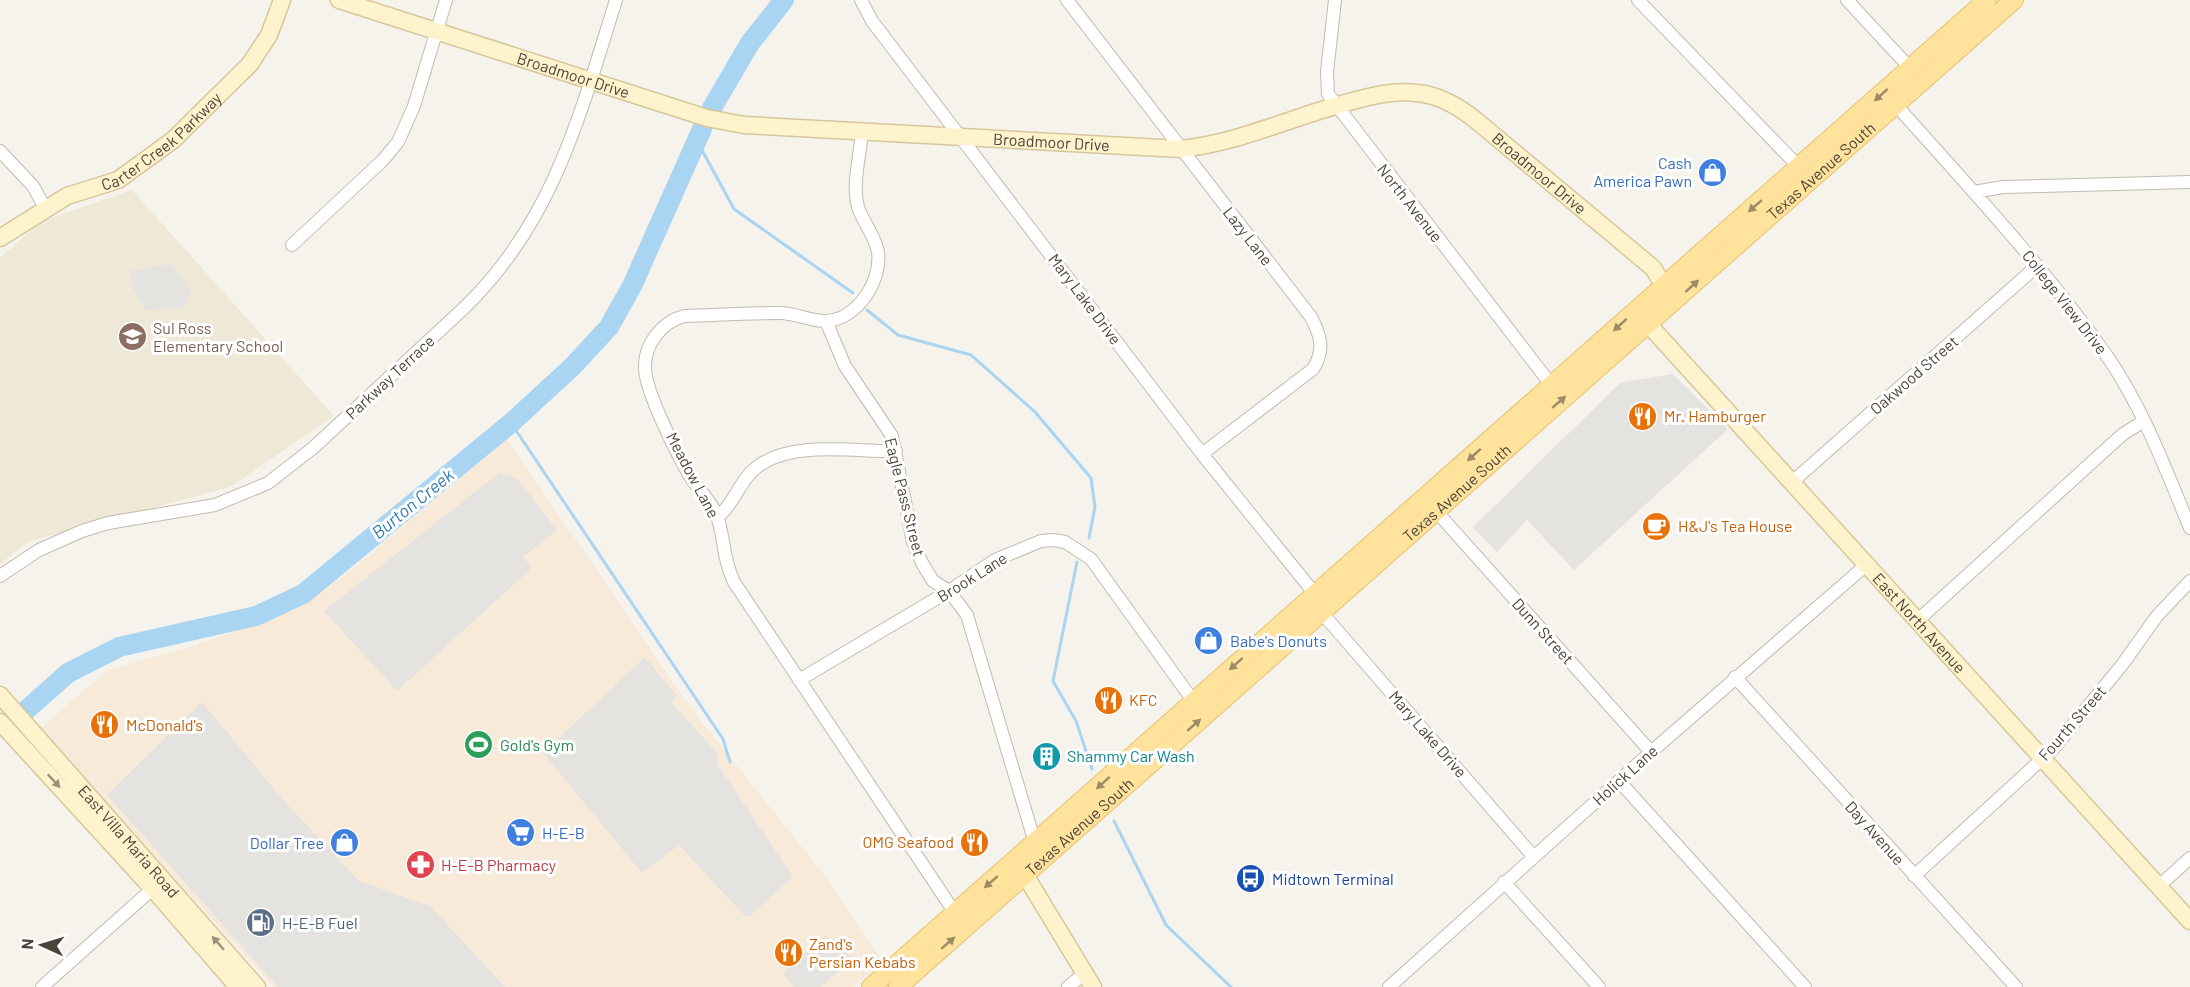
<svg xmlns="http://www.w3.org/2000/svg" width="2190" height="987" viewBox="0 0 2190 987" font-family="Barlow,sans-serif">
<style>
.commercial{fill:#f7ead8}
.education{fill:#efe8d6}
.parking{fill:#e5e3e0}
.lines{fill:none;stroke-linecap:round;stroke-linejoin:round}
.stream{stroke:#a9d4f2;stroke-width:3}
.river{stroke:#a9d4f2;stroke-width:20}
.street-casing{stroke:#c2bbae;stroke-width:14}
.secondary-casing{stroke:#d6c79b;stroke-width:19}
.primary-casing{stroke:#e6c16a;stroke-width:20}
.street{stroke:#fff;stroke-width:12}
.secondary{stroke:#fff3cd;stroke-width:16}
.primary{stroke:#ffe39c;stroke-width:18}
.oneway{fill:#9c8c66}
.oneway2{fill:#9c937c}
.labels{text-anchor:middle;stroke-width:6;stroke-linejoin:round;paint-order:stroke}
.street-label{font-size:16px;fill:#4b4439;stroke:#fff}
.shop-label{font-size:16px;fill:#366cbe;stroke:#fff;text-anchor:end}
.education-label{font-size:16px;fill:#785e54;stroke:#fff;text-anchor:start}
.food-label{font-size:16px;fill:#c56008;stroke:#fff;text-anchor:start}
.leisure-label{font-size:16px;fill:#27864d;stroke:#fff;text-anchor:start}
.culture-label{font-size:16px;fill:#0d838f;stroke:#fff;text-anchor:start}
.health-label{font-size:16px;fill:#be3a42;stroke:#fff;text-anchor:start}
.transit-label{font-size:16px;fill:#164399;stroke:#fff;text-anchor:start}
.service-label{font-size:16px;fill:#4e5e75;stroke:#fff;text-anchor:start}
.water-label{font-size:18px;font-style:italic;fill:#2e7ab2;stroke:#fff}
</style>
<rect width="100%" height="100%" fill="#f6f3ec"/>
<!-- commercial -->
<path class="commercial" d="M 507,439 L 690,707 L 826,877 L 883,961 L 854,987 L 274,987 L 39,730 L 107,670 L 194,646 L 275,617 L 339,580 Z"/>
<!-- education -->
<path class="education" d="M 132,190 L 334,416 L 230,487 L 28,542 L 0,564 L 0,258 L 42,221 Z"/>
<!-- parking -->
<path class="parking" d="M 170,264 L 192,290 L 185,307 L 145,310 L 131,285 L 131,271 Z
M 1673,374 L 1728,429 L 1574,570 L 1527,520 L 1497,552 L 1473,527 L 1620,383 Z
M 499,473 L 518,479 L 557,530 L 523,557 L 532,568 L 397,691 L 324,611 Z
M 645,657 L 677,696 L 671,702 L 717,753 L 718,765 L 793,877 L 750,916 L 745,916 L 679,845 L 642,873 L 543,753 Z
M 202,702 L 285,802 L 359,881 L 430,906 L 505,987 L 278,987 L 107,795 Z
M 825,936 L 853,958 L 821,987 L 794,987 L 783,973 Z"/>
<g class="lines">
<!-- stream -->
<path class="stream" d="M 697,141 L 734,209 L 853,293
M 867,310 L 898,335 L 971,355 L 1035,412 L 1091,478 L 1095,507 L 1089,538
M 511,423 L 723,739 L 730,762
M 1077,562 L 1053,681 L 1076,721 L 1092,769
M 1114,821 L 1166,925 L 1231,987"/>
<!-- river -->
<path class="river" d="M 712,108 L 750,43 L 784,0
M 6,728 L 68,673 L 119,647 L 256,616 L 303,594 L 511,423 L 572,367 L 609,327 L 632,286 L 702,129"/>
<defs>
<path id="street" d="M 861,0 L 872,21 L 1202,454 L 1315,594
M 1067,0 L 1311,317 C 1321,336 1325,350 1313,369 L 1202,454
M 1335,0 L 1327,72 L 1328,94 L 1552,386
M 1638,0 L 1799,167
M 1847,0 L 1910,68
M 1896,105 C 1968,186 2044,267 2107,356 C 2143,408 2166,470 2190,528
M 862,133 C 860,156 851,188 859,210 C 865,225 875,236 878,252 C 882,281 857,320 825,321 C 810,321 795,313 780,313 C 748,313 716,315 684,316 C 662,322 644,344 645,368 C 645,391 678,456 691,478 C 699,491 711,500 717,516 C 725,538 722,557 734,582 L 955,913
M 0,151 L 33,186 L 45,208
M 1974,192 L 2003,187 L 2190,182
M 292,245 L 383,160 L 398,142 L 414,106 L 446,0
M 826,321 L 845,366 L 892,436 L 913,542 L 922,563 L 933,581 L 949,591 L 967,615 L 1035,843 L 1034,849
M 1791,483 L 2036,267
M 1436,511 L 1651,752
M 718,517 C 735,503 740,479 757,467 C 792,440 855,452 896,451
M 0,576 L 39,550 L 82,531 L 108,523 L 215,505 L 268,483 L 313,448 L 463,309 C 553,223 580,115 616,0
M 1322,613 L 1533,856
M 1917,621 L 2123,434 L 2144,421
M 1735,677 L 2016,987
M 799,680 L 949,591 L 995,560 L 1041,541 L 1054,540 L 1065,542 L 1091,559 L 1194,702
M 1619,781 L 1805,987
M 1914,876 L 2053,749 L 2122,665 L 2157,616 L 2190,581
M 1504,882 L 1599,987
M 2158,887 L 2190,858
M 42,987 L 158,884
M 1068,987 L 1085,973
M 1389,987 L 1651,752 L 1865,566"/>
<g id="secondary">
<path id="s1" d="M 339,0 L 707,118 L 744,125 L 1180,149 C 1239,143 1292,117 1349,102 C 1371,96 1393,90 1417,93 C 1440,95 1460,107 1478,122 L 1653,268 L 1664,286 L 1648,324 L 2190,921"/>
<path id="s2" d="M 0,238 L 67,196 L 118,180 L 173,140 L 250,64 L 269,35 L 282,0"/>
<path id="s3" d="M 0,695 L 257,987"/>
<path d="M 0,722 L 153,889 L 238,987"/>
<path d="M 1025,875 L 1093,987"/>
</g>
<g id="primary">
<path d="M 871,987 L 1987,0"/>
<path id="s4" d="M 898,987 L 2014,0"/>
</g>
</defs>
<!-- street casing -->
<use href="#street" class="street-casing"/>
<!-- secondary casing -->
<use href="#secondary" class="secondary-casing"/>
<!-- primary casing -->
<use href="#primary" class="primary-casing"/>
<!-- street -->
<use href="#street" class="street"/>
<!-- secondary -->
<use href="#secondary" class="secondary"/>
<!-- primary -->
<use href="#primary" class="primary"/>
</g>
<!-- one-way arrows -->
<defs><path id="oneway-solid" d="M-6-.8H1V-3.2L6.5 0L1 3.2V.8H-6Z" transform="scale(1.5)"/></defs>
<g class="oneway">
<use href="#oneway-solid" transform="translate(1881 95) rotate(138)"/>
<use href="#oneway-solid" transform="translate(1755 206) rotate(139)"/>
<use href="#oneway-solid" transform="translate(1692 286) rotate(-42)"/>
<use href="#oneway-solid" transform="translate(1620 325) rotate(138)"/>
<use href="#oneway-solid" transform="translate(1559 402) rotate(-41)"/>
<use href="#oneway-solid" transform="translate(1474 455) rotate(138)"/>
<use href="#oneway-solid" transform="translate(1236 664) rotate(138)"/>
<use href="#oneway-solid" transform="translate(1194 725) rotate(-41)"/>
<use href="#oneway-solid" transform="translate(1103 783) rotate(138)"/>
<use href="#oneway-solid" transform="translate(991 882) rotate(139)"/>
<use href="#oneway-solid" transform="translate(948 943) rotate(-41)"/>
</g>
<g class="oneway2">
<use href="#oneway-solid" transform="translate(54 781) rotate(47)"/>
<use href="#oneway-solid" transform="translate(218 943) rotate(-131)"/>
</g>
<!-- icons -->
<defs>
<symbol id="shop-disc" viewBox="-11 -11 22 22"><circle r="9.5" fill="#3f7fe0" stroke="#fff"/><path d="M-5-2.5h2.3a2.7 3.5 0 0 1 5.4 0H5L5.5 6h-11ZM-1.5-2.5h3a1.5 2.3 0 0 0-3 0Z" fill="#fff"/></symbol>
<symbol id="school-disc" viewBox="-11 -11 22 22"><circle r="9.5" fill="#8d6e63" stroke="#fff"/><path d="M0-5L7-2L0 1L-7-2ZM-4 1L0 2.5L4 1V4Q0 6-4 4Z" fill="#fff"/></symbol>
<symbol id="restaurant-disc" viewBox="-11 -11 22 22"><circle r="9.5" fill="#e8710a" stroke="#fff"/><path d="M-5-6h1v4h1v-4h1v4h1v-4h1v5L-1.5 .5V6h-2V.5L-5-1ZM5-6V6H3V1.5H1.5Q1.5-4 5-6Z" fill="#fff"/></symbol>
<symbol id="cafe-disc" viewBox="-11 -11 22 22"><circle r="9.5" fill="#e8710a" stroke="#fff"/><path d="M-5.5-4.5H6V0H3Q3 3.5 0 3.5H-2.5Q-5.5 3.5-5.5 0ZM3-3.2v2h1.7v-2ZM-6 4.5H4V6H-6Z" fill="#fff"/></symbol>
<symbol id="stadium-disc" viewBox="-11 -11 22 22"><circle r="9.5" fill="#2e9e5b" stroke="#fff"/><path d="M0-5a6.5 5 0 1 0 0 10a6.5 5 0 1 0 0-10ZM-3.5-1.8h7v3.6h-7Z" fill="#fff"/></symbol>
<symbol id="building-disc" viewBox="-11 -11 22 22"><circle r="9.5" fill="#0f9aa8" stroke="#fff"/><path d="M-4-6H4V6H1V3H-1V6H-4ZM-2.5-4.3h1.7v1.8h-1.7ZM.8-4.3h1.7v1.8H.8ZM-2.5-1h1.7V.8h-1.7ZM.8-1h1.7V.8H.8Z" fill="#fff"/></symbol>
<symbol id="supermarket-disc" viewBox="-11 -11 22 22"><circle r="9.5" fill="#3f7fe0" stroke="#fff"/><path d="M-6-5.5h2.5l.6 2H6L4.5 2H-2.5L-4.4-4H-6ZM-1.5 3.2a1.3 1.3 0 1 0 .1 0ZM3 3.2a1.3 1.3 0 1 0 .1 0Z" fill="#fff"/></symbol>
<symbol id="pharmacy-disc" viewBox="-11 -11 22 22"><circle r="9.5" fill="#e0444e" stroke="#fff"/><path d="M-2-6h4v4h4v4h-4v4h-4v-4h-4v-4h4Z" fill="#fff"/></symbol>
<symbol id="bus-disc" viewBox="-11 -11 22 22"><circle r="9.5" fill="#1a4fb4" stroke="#fff"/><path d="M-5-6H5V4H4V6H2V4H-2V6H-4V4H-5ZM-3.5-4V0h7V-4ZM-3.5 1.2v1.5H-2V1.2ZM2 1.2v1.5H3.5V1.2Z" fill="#fff"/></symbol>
<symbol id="fuel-disc" viewBox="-11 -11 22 22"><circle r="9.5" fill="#5c6f8a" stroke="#fff"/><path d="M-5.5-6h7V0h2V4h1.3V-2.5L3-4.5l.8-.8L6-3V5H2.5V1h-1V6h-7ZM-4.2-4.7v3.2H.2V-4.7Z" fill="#fff"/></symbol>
</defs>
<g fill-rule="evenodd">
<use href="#shop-disc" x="1696" y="156" width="33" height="33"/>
<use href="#school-disc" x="116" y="320" width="33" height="33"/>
<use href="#restaurant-disc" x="1626" y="400" width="33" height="33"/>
<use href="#cafe-disc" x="1640" y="510" width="33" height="33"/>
<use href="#shop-disc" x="1192" y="624" width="33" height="33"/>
<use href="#restaurant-disc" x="1092" y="684" width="33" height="33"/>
<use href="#restaurant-disc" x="88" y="708" width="33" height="33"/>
<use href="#stadium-disc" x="462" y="728" width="33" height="33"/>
<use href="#building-disc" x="1030" y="740" width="33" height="33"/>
<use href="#supermarket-disc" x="504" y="816" width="33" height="33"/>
<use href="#restaurant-disc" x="958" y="826" width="33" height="33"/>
<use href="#shop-disc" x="328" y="826" width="33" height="33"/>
<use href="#pharmacy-disc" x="404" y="848" width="33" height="33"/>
<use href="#bus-disc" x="1234" y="862" width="33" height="33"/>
<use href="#fuel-disc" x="244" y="906" width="33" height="33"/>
<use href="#restaurant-disc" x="772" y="936" width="33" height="33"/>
</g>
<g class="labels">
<!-- street labels -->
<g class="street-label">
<text dy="6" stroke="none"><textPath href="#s1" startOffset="246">Broadmoor Drive</textPath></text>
<text dy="6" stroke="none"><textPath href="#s2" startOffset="190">Carter Creek Parkway</textPath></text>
<text dy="6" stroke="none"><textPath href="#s1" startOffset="732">Broadmoor Drive</textPath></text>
<text dy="6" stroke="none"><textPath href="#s1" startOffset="1254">Broadmoor Drive</textPath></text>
<text dy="6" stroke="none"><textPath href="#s4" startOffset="1232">Texas Avenue South</textPath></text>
<text transform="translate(1410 203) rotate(52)" y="6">North Avenue</text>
<text transform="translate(1248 236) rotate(52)" y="6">Lazy Lane</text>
<text transform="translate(1085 299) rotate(53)" y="6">Mary Lake Drive</text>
<text transform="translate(2065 302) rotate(52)" y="6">College View Drive</text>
<text transform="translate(1914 375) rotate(-41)" y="6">Oakwood Street</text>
<text transform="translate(390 377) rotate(-43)" y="6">Parkway Terrace</text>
<text transform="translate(693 475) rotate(62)" y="6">Meadow Lane</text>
<text dy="6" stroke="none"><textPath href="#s4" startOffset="746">Texas Avenue South</textPath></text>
<text transform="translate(905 497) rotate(76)" y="6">Eagle Pass Street</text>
<text transform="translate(972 577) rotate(-32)" y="6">Brook Lane</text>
<text dy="6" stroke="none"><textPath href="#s1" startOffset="1868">East North Avenue</textPath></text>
<text transform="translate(1543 631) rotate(48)" y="6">Dunn Street</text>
<text transform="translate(2072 723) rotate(-49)" y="6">Fourth Street</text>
<text transform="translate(1428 734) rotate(49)" y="6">Mary Lake Drive</text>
<text transform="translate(1625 775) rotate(-42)" y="6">Holick Lane</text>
<text dy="6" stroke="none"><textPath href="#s4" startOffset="242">Texas Avenue South</textPath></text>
<text transform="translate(1875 833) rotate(48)" y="6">Day Avenue</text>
<text dy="6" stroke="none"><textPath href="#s3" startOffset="195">East Villa Maria Road</textPath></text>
</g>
<!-- shop labels -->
<g class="shop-label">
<text x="1692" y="169">Cash<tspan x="1692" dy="18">America Pawn</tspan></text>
<text x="1230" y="647" text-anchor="start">Babe's Donuts</text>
<text x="542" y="839" text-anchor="start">H-E-B</text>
<text x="324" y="849">Dollar Tree</text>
</g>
<!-- education labels -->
<g class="education-label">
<text x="153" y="334">Sul Ross<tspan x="153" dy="18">Elementary School</tspan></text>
</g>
<!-- food labels -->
<g class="food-label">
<text x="1664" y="422">Mr. Hamburger</text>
<text x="1678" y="532">H&amp;J's Tea House</text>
<text x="1129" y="706">KFC</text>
<text x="126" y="731">McDonald's</text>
<text x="954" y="848" text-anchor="end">OMG Seafood</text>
<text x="809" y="950">Zand's<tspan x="809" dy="18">Persian Kebabs</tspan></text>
</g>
<!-- leisure labels -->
<g class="leisure-label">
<text x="500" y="751">Gold's Gym</text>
</g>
<!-- culture labels -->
<g class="culture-label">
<text x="1067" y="762">Shammy Car Wash</text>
</g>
<!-- health labels -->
<g class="health-label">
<text x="441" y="871">H-E-B Pharmacy</text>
</g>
<!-- transit labels -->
<g class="transit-label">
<text x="1272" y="885">Midtown Terminal</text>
</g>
<!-- service labels -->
<g class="service-label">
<text x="282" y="929">H-E-B Fuel</text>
</g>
<!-- water labels -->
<g class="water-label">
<text transform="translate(413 504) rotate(-39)" y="6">Burton Creek</text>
</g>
</g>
<!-- north arrow -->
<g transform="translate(42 945) rotate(274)" stroke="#ffffff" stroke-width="4.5" paint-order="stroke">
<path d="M0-4.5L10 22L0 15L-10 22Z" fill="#4b4439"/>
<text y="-9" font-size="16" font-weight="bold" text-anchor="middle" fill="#4b4439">N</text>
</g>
</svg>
